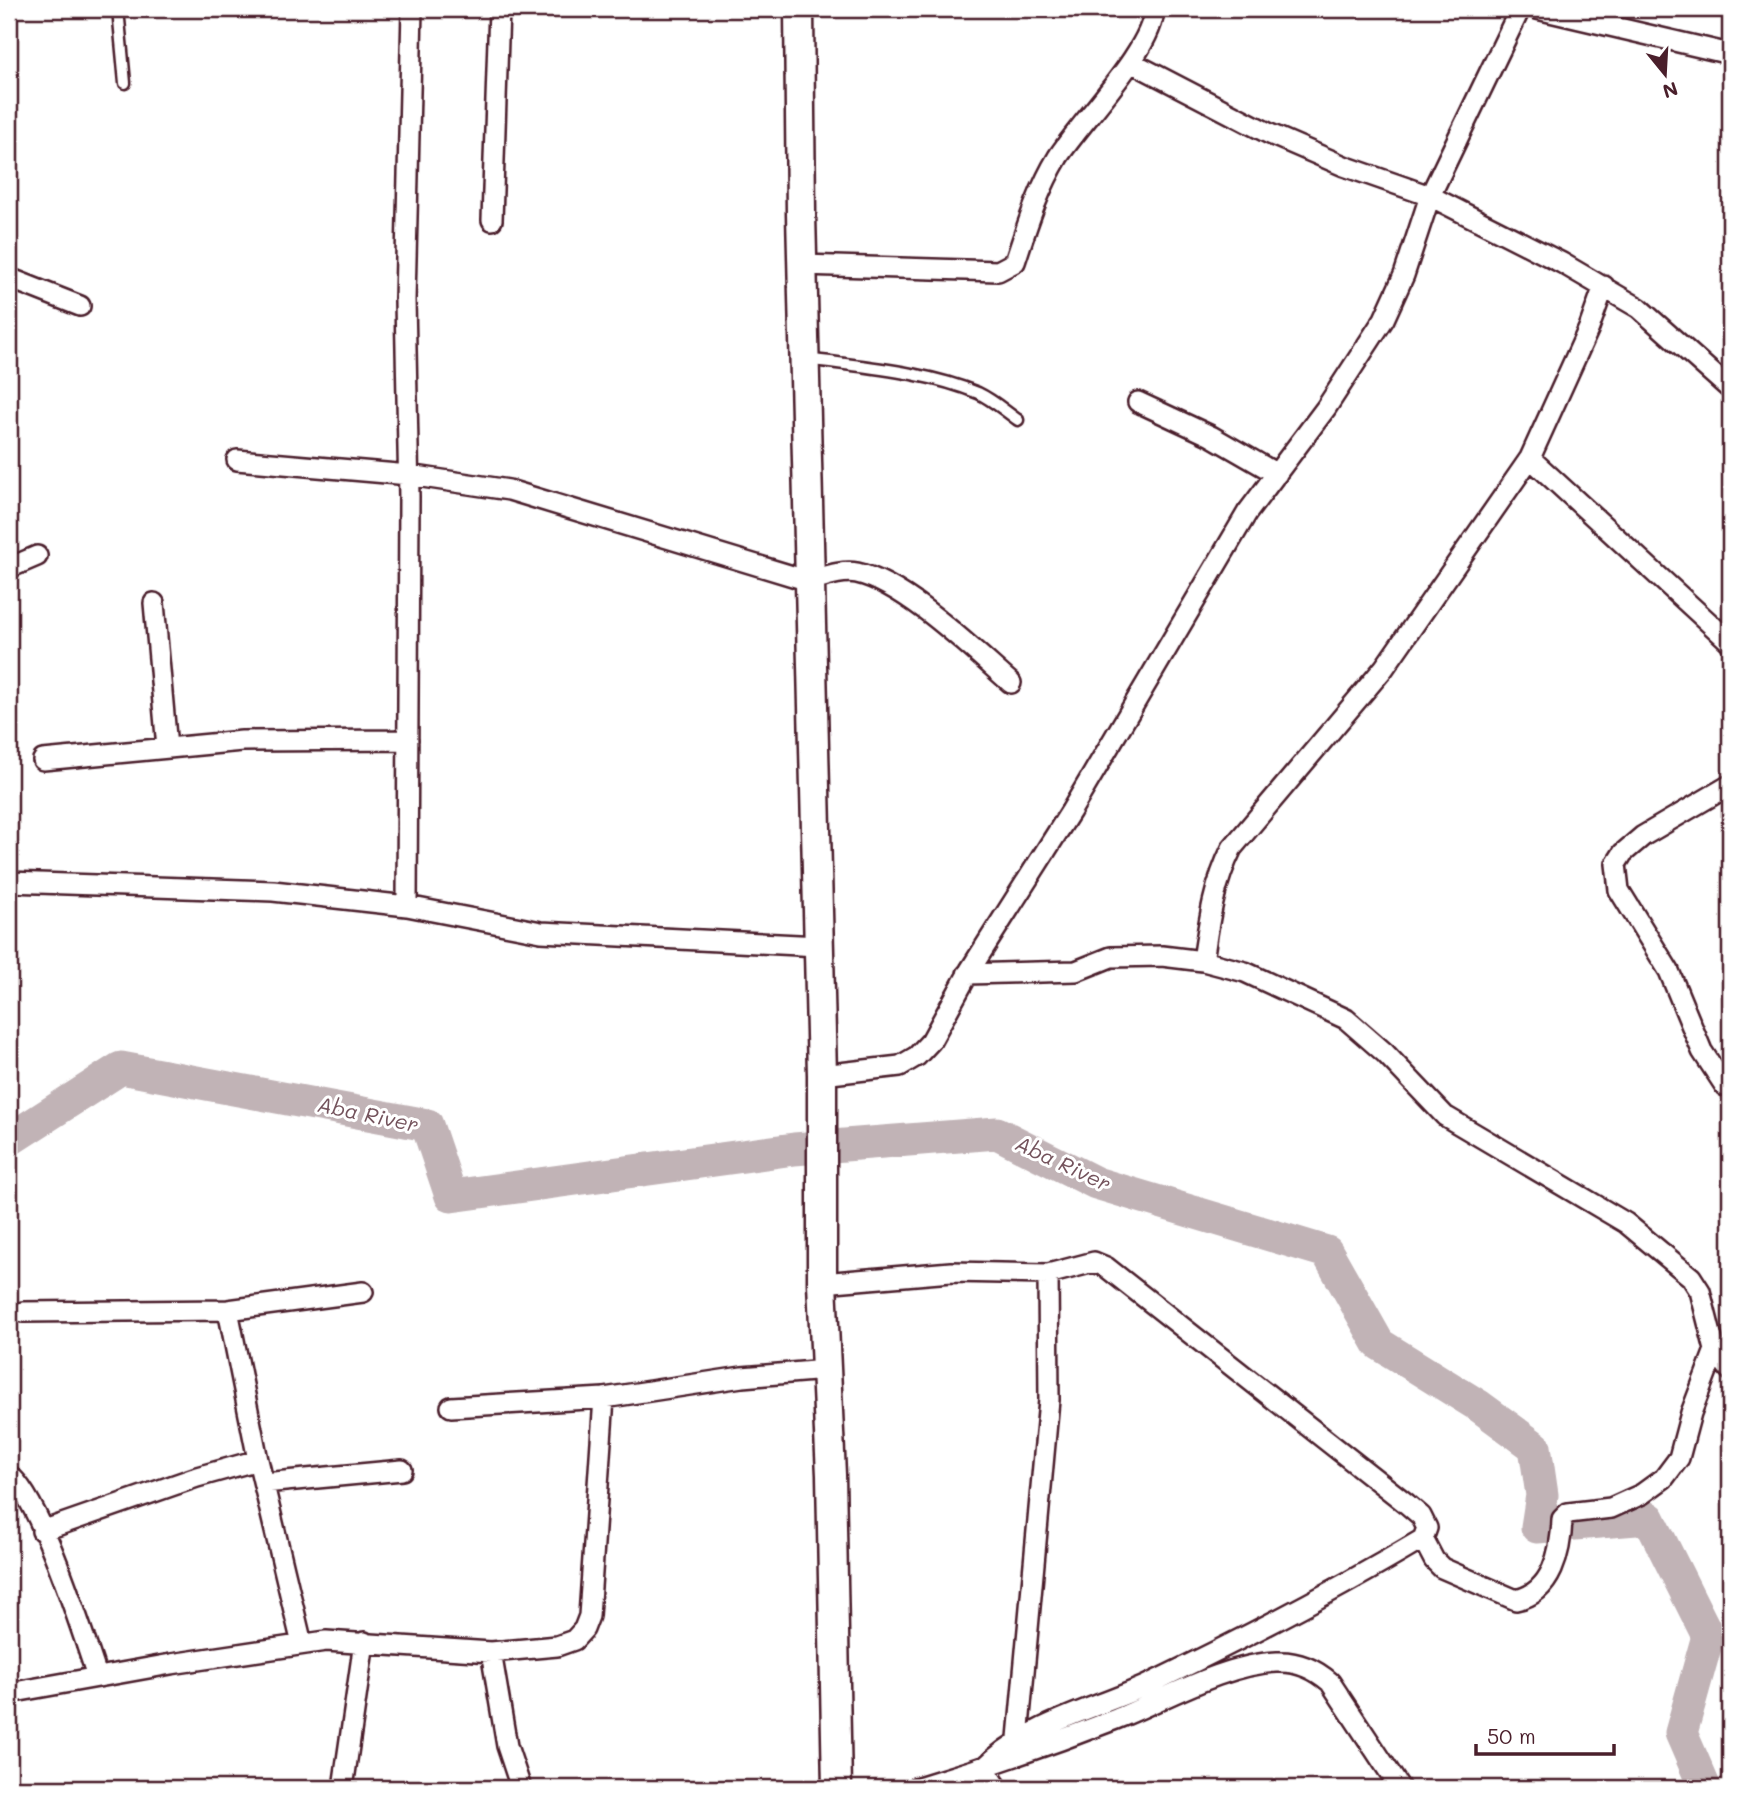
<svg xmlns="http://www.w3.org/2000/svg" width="1739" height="1797" viewBox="0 0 1739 1797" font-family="Mali,sans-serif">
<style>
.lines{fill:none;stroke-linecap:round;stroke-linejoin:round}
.river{stroke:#c1b3b6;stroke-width:33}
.lane-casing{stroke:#4a1f2b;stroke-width:15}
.street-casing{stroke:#4a1f2b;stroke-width:24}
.secondary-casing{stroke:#4a1f2b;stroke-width:33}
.lane{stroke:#fff;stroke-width:10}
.street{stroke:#fff;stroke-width:19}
.secondary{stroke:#fff;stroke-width:28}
.labels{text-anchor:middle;stroke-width:6;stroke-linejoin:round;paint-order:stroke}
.water-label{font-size:21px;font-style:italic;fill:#74535c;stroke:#fff}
</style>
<rect width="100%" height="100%" fill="#fff"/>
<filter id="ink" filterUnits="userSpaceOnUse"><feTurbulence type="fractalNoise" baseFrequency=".0143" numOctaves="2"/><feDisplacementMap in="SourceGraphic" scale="14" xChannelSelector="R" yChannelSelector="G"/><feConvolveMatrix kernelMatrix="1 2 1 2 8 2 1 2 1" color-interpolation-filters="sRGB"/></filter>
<g filter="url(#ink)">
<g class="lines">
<!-- river -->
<path class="river" d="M 9,1140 L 121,1068 L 427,1125 L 451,1196 L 794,1149 L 997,1133 L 1096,1183 L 1327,1252 L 1379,1344 L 1479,1406 L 1535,1447 L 1542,1495 L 1537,1527 L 1649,1518 L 1708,1636 L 1681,1733 L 1705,1788"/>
<defs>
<path id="lane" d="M 118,9 L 125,83
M 807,359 C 863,367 925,371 978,393 C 993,400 1005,411 1018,420"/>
<path id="street" d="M 412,9 L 405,300 L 409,497 L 407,906 L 541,932 L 819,946
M 1537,9 L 1730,54
M 1131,62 L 1270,134 L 1344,166 L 1430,196 L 1562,263 L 1639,308 L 1730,389
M 492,220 L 499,9
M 802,265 L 998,271 L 1015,262 C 1027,226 1038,190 1058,157 C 1081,121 1154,48 1154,9
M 9,278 L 80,306
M 1138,402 L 1211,436 L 1277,474
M 1530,458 L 1730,642
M 237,460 L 409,475 L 509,490 L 809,581 C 824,577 842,570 857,573 C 906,584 973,650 1011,683
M 9,568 L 37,556
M 154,603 L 167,748
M 43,760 L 242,741 L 408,740
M 9,882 L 273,891 L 407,906
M 1203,961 C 1209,920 1214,884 1232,848 L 1384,668 L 1530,458 L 1589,328 L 1604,286
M 967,974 L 1076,971 L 1111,957 L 1162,956 L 1203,961 L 1245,972 L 1346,1019 L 1385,1053 L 1445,1116 L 1626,1223 L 1691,1277 L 1700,1291 L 1715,1350 L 1730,1370
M 822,1075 L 900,1066 L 917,1056 L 931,1041 L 970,970 L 1071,811 L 1247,513 L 1326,408 L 1384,319 L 1404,275 L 1430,196 L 1520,9
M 1725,1086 L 1702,1051 L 1669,971 L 1619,890 L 1616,864 L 1623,853 L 1643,836 L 1730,785
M 822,1283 L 951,1272 L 1048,1274 L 1094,1262 L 1106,1267 L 1407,1504 L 1421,1516 L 1427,1528 L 1423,1539 C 1334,1592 1243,1639 1149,1684 C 1093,1710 1029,1723 984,1768
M 228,1310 L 258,1460 L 302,1644
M 23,1312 L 228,1310 L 363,1292
M 451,1407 L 604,1398 L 742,1377 L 826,1370
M 9,1475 C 40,1497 83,1635 97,1676
M 264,1483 L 402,1470
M 42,1531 L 197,1477 L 258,1460
M 1423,1539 L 1434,1560 L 1442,1568 L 1516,1600 C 1552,1593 1561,1552 1562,1519 L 1568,1513 L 1611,1508 L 1642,1494 L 1664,1478 L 1679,1458 L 1691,1413 L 1715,1350
M 491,1652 L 507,1746 L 521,1788
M 9,1693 L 171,1664 L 326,1641 L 491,1652 L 557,1646 L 574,1640 L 584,1629 L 589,1616 L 604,1398
M 1018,1738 L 1049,1400 L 1048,1274
M 984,1768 L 998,1788
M 343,1788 L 364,1642
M 915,1788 C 983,1768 1050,1745 1116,1719 C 1164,1700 1225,1664 1277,1662 C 1297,1661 1315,1669 1330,1682 L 1400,1788"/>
<path id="secondary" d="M 799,9 L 801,214 L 822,1075 L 822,1283 L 831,1475 L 837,1788"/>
</defs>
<!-- lane casing -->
<use href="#lane" class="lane-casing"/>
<!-- street casing -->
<use href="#street" class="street-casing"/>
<!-- secondary casing -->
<use href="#secondary" class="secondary-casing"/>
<!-- lane -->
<use href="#lane" class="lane"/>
<!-- street -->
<use href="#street" class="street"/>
<!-- secondary -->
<use href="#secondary" class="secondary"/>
</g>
</g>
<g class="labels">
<!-- water labels -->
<g class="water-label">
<text transform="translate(368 1115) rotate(12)" y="7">Aba River</text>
<text transform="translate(1063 1164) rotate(25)" y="7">Aba River</text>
</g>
</g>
<!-- margin -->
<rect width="1739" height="1797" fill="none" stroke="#fff" stroke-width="35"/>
<rect x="18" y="18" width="1704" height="1762" fill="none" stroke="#4a1f2b" stroke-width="2.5" filter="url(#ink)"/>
<!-- north arrow -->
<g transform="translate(1665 74) rotate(162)" stroke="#ffffff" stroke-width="5" paint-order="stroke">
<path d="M0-5L12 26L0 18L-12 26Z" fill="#4a1f2b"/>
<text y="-10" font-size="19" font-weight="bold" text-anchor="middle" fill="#4a1f2b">N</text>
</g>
<!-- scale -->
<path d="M1476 1744v10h138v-10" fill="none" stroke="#4a1f2b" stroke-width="3.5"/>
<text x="1487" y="1744" font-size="21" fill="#4a1f2b" stroke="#ffffff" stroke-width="5" paint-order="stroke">50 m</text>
</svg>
